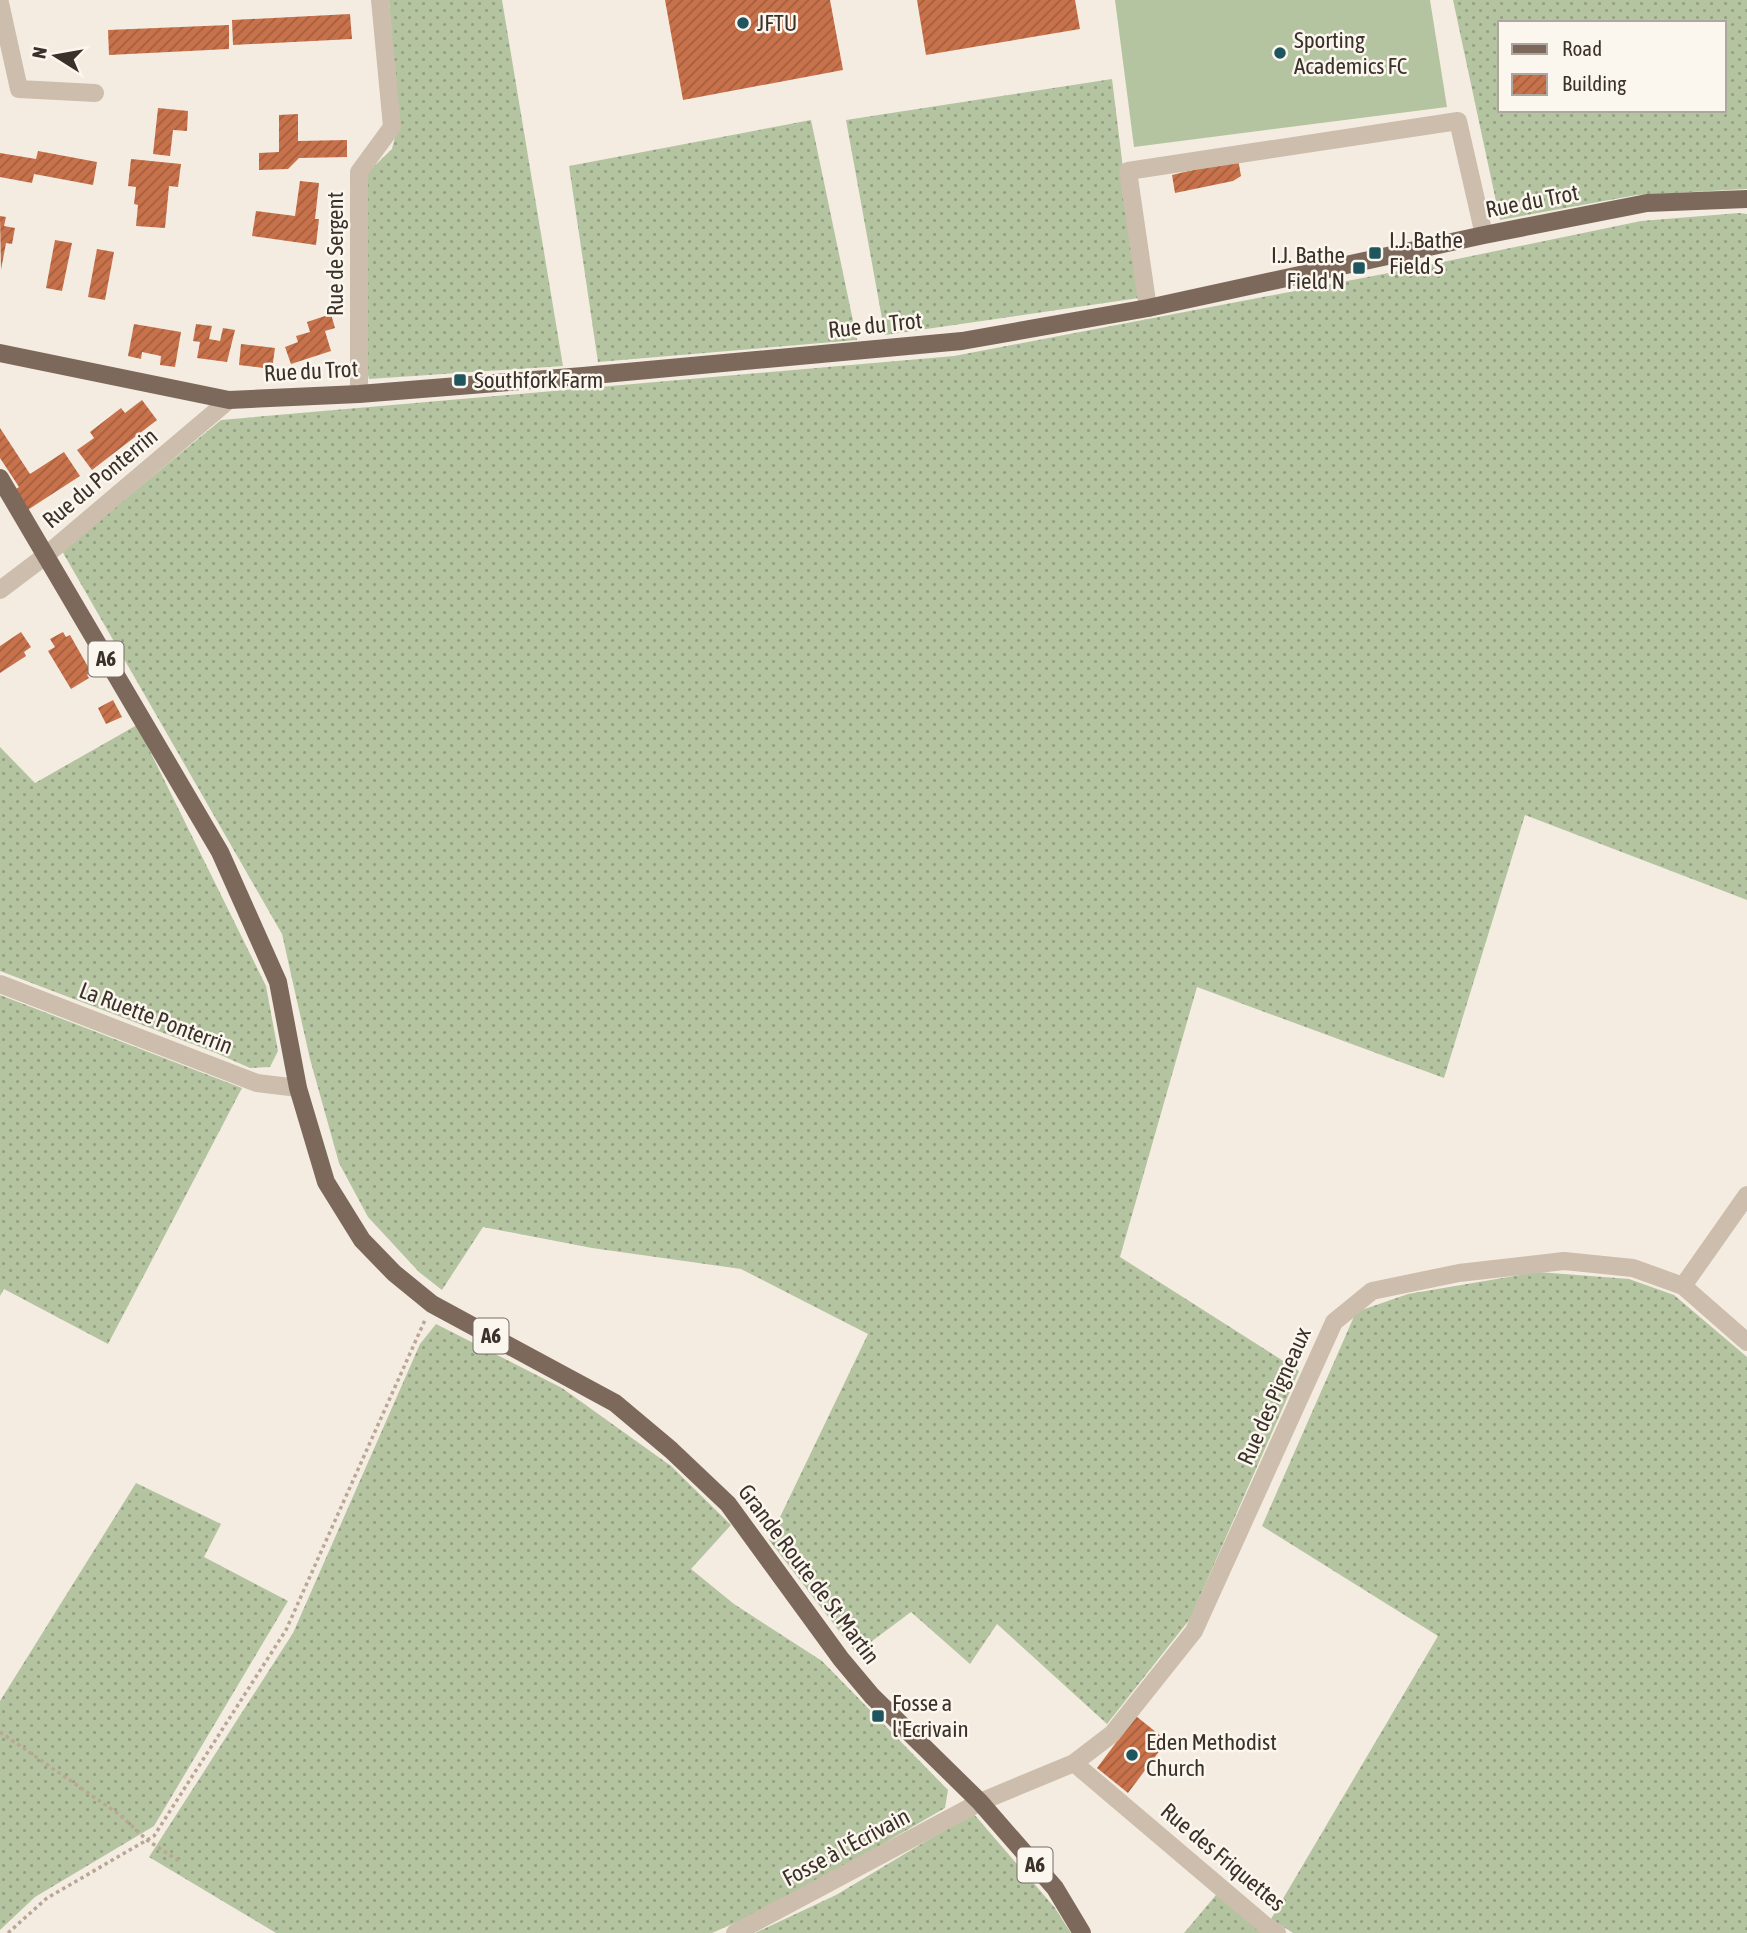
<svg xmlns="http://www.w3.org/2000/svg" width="1747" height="1933" viewBox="0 0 1747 1933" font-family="'Asap Condensed',sans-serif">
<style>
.grass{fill:url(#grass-dots);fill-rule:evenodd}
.pitch{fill:#b5c4a0}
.building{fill:url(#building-hatch)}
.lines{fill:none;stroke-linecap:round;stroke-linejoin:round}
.path{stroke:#b9a796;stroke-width:3.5;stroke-dasharray:3.5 3.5;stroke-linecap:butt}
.minor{stroke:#cdbdac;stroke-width:18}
.major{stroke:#7d695c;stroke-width:18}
.poi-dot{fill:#1f555e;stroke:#fbf6ee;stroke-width:2.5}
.labels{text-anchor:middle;stroke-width:5;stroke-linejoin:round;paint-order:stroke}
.shield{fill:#fbf6ee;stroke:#756c66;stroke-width:2}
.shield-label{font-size:21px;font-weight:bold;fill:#3b312b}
.poi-label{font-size:23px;fill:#3b312b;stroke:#fbf6ee;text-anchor:start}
.street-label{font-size:23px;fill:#3b312b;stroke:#fbf6ee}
</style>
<defs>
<pattern id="grass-dots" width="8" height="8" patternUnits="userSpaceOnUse" patternTransform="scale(1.75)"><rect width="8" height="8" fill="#b5c4a0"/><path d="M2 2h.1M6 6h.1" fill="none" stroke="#94a083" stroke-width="1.8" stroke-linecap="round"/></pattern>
<pattern id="building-hatch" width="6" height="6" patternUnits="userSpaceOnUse" patternTransform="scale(1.75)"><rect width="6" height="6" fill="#c8724b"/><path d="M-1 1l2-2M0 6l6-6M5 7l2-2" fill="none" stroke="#a45e3f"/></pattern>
</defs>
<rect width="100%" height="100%" fill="#f4ece1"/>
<!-- grass -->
<path class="grass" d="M 389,0 L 502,0 L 563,366 L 369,379 L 365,362 L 363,177 L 392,149 L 398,125 Z
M 1453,0 L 1747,0 L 1747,189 L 1637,195 L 1500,220 ZM 1500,23 L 1724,23 L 1724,110 L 1500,110 Z
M 1112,79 L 1139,298 L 885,335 L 846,120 Z
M 811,120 L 857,340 L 598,362 L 569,166 Z
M 1739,213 L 1747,214 L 1747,900 L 1525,815 L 1444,1078 L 1197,987 L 1120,1257 L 1299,1371 L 1190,1619 L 1107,1724 L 997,1624 L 970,1664 L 911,1612 L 856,1653 L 769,1540 L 868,1334 L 741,1269 L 592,1248 L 483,1227 L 442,1290 L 419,1272 L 368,1217 L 339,1163 L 310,1059 L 282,934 L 62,551 L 221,420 L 954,356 L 1399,271 L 1641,221 Z
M 137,725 L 266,986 L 278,1051 L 270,1067 L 250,1068 L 216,1053 L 0,971 L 0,747 L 35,783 Z
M 0,995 L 242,1088 L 108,1344 L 4,1289 L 0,1296 Z
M 1538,1272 L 1629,1279 L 1674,1295 L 1747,1357 L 1747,1933 L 1293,1933 L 1271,1919 L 1438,1636 L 1262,1526 L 1356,1312 L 1408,1294 Z
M 436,1324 L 562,1388 L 671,1466 L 731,1525 L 691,1569 L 734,1604 L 822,1661 L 948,1790 L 945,1808 L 784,1901 L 712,1933 L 276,1933 L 149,1857 L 293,1633 L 420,1344 Z
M 136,1483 L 221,1524 L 204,1557 L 288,1601 L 154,1826 L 35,1897 L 0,1930 L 0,1701 Z
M 973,1813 L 1055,1908 L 1071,1933 L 755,1933 L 836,1895 Z
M 1216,1895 L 1269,1933 L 1184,1933 Z"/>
<!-- pitch -->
<path class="pitch" d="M 1115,0 L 1430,0 L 1447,107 L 1134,147 Z"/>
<!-- building -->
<path class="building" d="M 665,0 L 830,0 L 843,70 L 683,100 Z
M 917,0 L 1075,0 L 1080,29 L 926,55 Z
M 350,14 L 352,39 L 233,45 L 232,20 Z
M 229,25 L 229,49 L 109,55 L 108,30 Z
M 158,108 L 188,111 L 187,131 L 173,130 L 170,156 L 153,154 Z
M 298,114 L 298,141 L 347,140 L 347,157 L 299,158 L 288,169 L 259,170 L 259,153 L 279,152 L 279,115 Z
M 38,151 L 97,162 L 93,185 L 34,174 L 32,183 L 0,177 L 0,153 L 36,159 Z
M 131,159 L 181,164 L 178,187 L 169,186 L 165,228 L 136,226 L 138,205 L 134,204 L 136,187 L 128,186 Z
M 1238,159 L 1241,176 L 1233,181 L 1175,193 L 1172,175 Z
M 300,181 L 319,183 L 315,219 L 319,219 L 316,245 L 252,236 L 256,211 L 295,216 Z
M 0,216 L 6,217 L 4,226 L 15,228 L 12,244 L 6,243 L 1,270 Z
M 55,240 L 72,243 L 62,291 L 46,288 Z
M 97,249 L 114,252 L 105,300 L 88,297 Z
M 331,314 L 335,328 L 325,331 L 331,351 L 291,364 L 285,347 L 298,342 L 296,336 L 310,332 L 307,322 Z
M 134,324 L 181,332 L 175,367 L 160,365 L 161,356 L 142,352 L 141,359 L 128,356 Z
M 196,324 L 212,326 L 209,339 L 220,341 L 223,328 L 235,330 L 227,362 L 197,358 L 200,342 L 193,341 Z
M 241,344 L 275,348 L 272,369 L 239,365 Z
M 142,400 L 157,420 L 92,470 L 77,450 L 94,438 L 90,432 L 121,408 L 125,413 Z
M 0,428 L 30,474 L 64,452 L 80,476 L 26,511 L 13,491 L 19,487 L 0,458 Z
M 21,632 L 31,647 L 24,652 L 26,656 L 0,673 L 0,646 Z
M 63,632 L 66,637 L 70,635 L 91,672 L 87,675 L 89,678 L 71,689 L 48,651 L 55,647 L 50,639 Z
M 113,700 L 122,717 L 106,724 L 98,708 Z
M 1136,1716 L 1167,1741 L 1128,1793 L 1097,1768 Z"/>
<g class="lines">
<!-- path -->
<path class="path" d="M 0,1732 L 120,1815 L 147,1840 L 179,1861
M 8,1933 L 47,1898 L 154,1836 L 286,1630 L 425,1320"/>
<!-- minor -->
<path class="minor" d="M 0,3 L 19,89 L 95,93
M 1148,308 L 1128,171 L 1458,121 L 1484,235
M 359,394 L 359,172 L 392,127 L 380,0
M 0,590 L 45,556 L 229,400
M 0,984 L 257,1083 L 298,1088
M 1683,1286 L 1747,1342
M 1074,1763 L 1266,1926 L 1277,1933
M 735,1933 L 980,1802 L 1074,1763 L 1112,1734 L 1194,1631 L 1334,1322 L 1372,1291 L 1459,1273 L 1564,1261 L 1633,1268 L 1683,1286 L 1747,1195"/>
<!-- major -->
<path class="major" d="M 0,353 L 229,400 L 359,394 L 583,376 L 962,341 L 1148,308 L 1484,235 L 1647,203 L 1747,199
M 0,478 L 220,852 L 278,982 L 298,1088 L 326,1182 L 362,1240 L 394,1273 L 432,1304 L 615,1403 L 671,1450 L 728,1504 L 841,1659 L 872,1696 L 980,1802 L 1055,1888 L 1082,1933"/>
</g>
<!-- markers -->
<g class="poi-dot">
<circle cx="743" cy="23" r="7"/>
<circle cx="1280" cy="53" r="7"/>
<rect x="1368" y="246" width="14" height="14" rx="3.5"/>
<rect x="1352" y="261" width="14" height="14" rx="3.5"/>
<rect x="453" y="373" width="14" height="14" rx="3.5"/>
<rect x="871" y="1709" width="14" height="14" rx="3.5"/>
<circle cx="1132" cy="1755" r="7"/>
</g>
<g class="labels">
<!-- shield labels -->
<g class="shield">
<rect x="88.5" y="641.5" width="35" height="35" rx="5"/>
<rect x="473.5" y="1318.5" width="35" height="35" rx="5"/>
<rect x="1017.5" y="1847.5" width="35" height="35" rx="5"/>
</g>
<g class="shield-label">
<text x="106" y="666">A6</text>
<text x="491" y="1343">A6</text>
<text x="1035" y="1872">A6</text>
</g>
<!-- poi labels -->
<g class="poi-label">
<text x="757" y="31">JFTU</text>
<text x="1294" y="48">Sporting<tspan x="1294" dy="26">Academics FC</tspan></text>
<text x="1389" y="248">I.J. Bathe<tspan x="1389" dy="26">Field S</tspan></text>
<text x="1345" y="263" text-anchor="end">I.J. Bathe<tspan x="1345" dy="26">Field N</tspan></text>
<text x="474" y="388">Southfork Farm</text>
<text x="892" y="1711">Fosse a<tspan x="892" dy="26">l'Ecrivain</tspan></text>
<text x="1146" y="1750">Eden Methodist<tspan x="1146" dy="26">Church</tspan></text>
</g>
<!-- street labels -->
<g class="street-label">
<text transform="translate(1532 201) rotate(-11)" y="8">Rue du Trot</text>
<text transform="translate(335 254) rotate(-90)" y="8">Rue de Sergent</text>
<text transform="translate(875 325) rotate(-6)" y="8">Rue du Trot</text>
<text transform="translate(311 371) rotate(-3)" y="8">Rue du Trot</text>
<text transform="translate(100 478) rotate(-40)" y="8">Rue du Ponterrin</text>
<text transform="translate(156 1018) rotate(21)" y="8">La Ruette Ponterrin</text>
<text transform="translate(1274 1396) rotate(-66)" y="8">Rue des Pigneaux</text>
<text transform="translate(809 1574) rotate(53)" y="8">Grande Route de St Martin</text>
<text transform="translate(846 1847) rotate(-28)" y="8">Fosse à l'Écrivain</text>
<text transform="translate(1223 1857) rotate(40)" y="8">Rue des Friquettes</text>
</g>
</g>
<!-- legend -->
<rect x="1498" y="21" width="228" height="91" fill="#fbf6ee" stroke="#aea7a0" stroke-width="2"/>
<rect x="1512" y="44" width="35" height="10" fill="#7d695c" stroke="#aea7a0" stroke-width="2"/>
<text x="1562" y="56" font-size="21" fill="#3b312b">Road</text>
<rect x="1512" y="74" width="35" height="21" fill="url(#building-hatch)" stroke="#aea7a0" stroke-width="2"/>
<text x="1562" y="91" font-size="21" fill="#3b312b">Building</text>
<!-- north arrow -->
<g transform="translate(56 56) rotate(281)" stroke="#fbf6ee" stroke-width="5" paint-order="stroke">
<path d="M0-5L12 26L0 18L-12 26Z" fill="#3b312b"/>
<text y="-10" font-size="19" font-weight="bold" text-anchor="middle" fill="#3b312b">N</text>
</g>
</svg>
